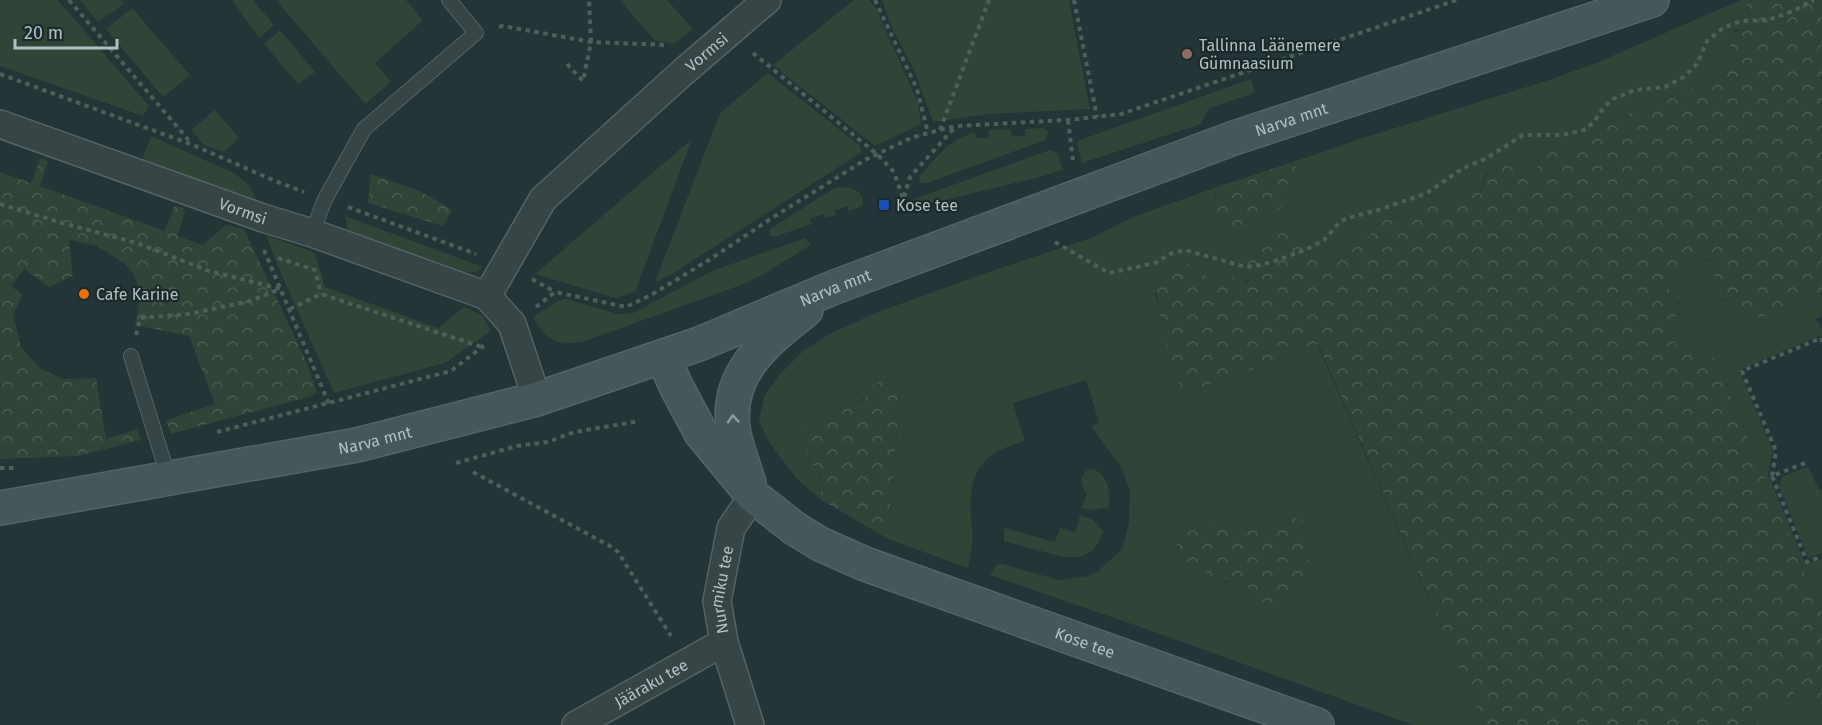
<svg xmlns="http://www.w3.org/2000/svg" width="1822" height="725" viewBox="0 0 1822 725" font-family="'Fira Sans',sans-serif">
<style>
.green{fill:#304438;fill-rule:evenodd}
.forest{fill:url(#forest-crowns)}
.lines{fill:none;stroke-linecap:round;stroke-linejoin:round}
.service-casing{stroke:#546364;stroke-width:16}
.minor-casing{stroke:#546364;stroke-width:30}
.secondary-casing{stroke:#546364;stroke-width:36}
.path{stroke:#4e5f59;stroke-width:4;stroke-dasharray:4.5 4.5;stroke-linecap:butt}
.service{stroke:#374547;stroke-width:14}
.minor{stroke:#374547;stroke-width:27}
.secondary{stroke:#455759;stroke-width:33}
.oneway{stroke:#8b9c9e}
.education-dot{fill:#8d6e63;stroke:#1c2a2b;stroke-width:2}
.transit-dot{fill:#1a4fb4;stroke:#1c2a2b;stroke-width:2}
.food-dot{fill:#e8710a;stroke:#1c2a2b;stroke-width:2}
.labels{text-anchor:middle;stroke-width:4.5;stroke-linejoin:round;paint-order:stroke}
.poi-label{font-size:16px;fill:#b1c1c3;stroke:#1c2a2b;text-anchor:start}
.street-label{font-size:16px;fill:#b1c1c3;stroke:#1c2a2b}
</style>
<defs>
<pattern id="forest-crowns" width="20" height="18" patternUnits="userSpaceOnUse" patternTransform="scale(1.5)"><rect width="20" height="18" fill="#304438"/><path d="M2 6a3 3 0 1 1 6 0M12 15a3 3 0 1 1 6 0" fill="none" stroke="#4c5d53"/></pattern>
</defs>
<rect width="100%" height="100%" fill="#233536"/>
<!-- green -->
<path class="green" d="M 0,0 L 58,0 L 149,106 L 143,116 L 0,66 Z
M 80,0 L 121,0 L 124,4 L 98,22 Z
M 232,0 L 253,0 L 274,25 L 259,38 Z
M 276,0 L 406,0 L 423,20 L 375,63 L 391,82 L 365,104 Z
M 620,0 L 667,0 L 693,29 L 674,44 L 654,40 Z
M 854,0 L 869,0 L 876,8 L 918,103 L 921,124 L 875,146 L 773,65 Z
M 882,0 L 1069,0 L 1090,109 L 989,114 L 933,122 L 914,70 L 892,28 Z
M 1741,0 L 1751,0 L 1746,5 L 1753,26 L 1746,29 L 1735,30 L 1728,41 L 1733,50 L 1734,56 L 1730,69 L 1726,74 L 1694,89 L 1685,89 L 1675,95 L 1649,103 L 1616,120 L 1600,123 L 1590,139 L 1582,146 L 1538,160 L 1536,170 C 1522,176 1519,168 1507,166 C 1490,164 1482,176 1482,190 C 1474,194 1470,194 1462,195 C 1455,196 1451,202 1443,202 L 1436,194 C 1420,194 1412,208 1401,217 C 1392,218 1380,220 1374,227 C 1372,229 1372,233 1370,236 C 1367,240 1331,266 1326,265 C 1321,264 1315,258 1310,256 C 1307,243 1300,237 1287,233 L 1246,264 L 1252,272 L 1253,278 C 1244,284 1215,282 1206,276 C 1200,272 1198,267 1192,263 L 1166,270 L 1155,294 L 1166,325 L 1183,394 L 1271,363 L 1317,344 L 1484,725 L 1413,725 L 1146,629 L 990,575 L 997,565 L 1002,564 L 1059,580 L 1087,576 L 1097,572 L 1122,549 L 1129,524 L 1130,493 L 1128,485 L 1121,467 L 1091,426 L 1099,423 L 1086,380 L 1013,403 L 1025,441 C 981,453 969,471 971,516 C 971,523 973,529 973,535 C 973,546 970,557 968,568 L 888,539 L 900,391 L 886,379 L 858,403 L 847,409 L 831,411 L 815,418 L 807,425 L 808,458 C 819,471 824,482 820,499 L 796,478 L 769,442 L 759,421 L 764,397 L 769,389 L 779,375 L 803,351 L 829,334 L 878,312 L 986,273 L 1091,238 L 1133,217 L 1217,187 L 1214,197 L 1247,230 L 1269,218 L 1297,190 L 1298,168 L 1290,163 L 1366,137 L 1546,81 L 1596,63 ZM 1291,517 L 1310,551 L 1306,586 L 1295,592 L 1287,603 C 1263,598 1258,600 1243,580 L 1236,579 L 1225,583 L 1206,571 L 1205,567 L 1191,567 C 1180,556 1175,552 1178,536 C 1184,532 1189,530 1196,527 C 1213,522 1217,515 1234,527 L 1241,526 L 1249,531 L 1285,523 Z
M 132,8 L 190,75 L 163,97 L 106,29 Z
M 280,30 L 315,72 L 298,84 L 264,44 Z
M 768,73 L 859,145 L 862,152 L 672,274 L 655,282 L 720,113 Z
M 1251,79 L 1255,93 L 1209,108 L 1201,124 L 1082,163 L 1077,143 L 1080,140 Z
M 215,110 L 239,138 L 224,152 L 204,145 L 191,130 Z
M 1043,128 L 1048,132 L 1046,140 L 927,183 L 921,183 L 919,177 C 938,156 947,141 975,132 L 976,138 L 989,138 L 989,130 L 1011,129 L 1011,136 L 1025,136 L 1025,129 Z
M 151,136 L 234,173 L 250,186 L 256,199 L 142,160 Z
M 692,139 L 635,292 L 615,298 L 535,274 Z
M 1050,150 C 1060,152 1060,162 1063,170 L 1036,178 L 912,208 L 914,199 Z
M 840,187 C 851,187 867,191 862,206 L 849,211 L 847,206 L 834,211 L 836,215 L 825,218 L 823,214 L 810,219 L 812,224 L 774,237 L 769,235 L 770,229 L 833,189 Z
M 345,216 L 483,267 L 476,272 L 464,272 L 348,233 Z
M 266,235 L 315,253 L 325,287 L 438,328 L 464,307 L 482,315 L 491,331 L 445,363 L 334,393 L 277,264 Z
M 805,238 L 811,245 L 762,275 L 741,285 L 585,341 C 559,347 546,341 533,317 L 558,301 L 566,299 L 618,314 L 633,313 L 712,271 Z
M 1701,259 L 1716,263 L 1718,270 L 1711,280 L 1723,301 L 1732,302 L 1739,310 L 1793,301 L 1802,297 L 1822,293 L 1822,316 L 1815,319 L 1822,328 L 1822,337 L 1821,335 L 1739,370 L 1773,451 L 1768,474 L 1805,564 L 1822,558 L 1822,613 L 1716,361 L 1692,342 L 1677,345 L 1673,340 L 1675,318 L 1680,314 L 1679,303 L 1668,294 L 1668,287 L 1670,279 L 1682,275 L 1694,260 Z
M 1806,467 L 1809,468 L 1819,490 L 1822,489 L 1822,553 L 1808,558 L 1779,486 L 1782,477 Z
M 1093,469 C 1108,474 1111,493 1109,507 L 1094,510 L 1082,508 L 1087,492 L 1084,491 L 1081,478 L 1086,471 Z
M 1080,515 L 1093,520 L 1103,531 C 1093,565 1068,559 1041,551 C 1028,548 1016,544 1004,541 L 1004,528 L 1055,542 L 1060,528 L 1075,532 Z
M 1808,686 L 1820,704 L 1819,712 L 1822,715 L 1822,725 L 1759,725 L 1755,718 L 1753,706 C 1761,705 1770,705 1778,703 C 1790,699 1797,690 1808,686 Z"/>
<!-- forest -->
<path class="forest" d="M 1750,0 L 1822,0 L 1822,293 C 1814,296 1806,296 1799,298 C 1779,306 1765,323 1742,317 L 1732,303 L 1715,297 C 1709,285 1711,280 1718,270 L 1716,263 C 1697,255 1695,260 1683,273 C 1680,277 1675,278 1670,280 C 1665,297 1675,297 1683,310 L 1675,318 L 1673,340 L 1677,345 L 1692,342 L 1716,361 L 1822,613 L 1822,715 L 1819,712 L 1820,704 L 1808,686 C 1797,690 1789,699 1778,703 C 1771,705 1761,705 1753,706 L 1755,718 L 1759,725 L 1484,725 L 1318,344 L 1271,363 L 1183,394 C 1177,375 1169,357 1165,337 C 1163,328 1168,322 1160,315 C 1161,304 1155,294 1153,283 L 1166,270 L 1192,263 L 1200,268 L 1203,274 L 1212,279 L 1237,277 L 1247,282 L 1253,278 L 1242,253 L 1251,244 L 1282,230 L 1305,241 L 1310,256 C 1315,258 1321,264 1327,265 C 1331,266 1367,240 1370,235 C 1372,233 1372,229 1374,227 C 1381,220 1393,218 1401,217 C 1412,208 1420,194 1436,194 L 1443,202 C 1451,202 1455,196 1462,195 C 1469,194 1474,194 1482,191 C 1483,177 1490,164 1507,166 C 1519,168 1522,176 1536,170 C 1541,150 1553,137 1574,149 L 1582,146 L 1593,134 L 1593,128 L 1600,123 L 1616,120 L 1649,103 L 1675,95 L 1684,89 L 1694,89 L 1726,74 L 1730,69 L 1734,56 L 1733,50 L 1728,41 L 1729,34 C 1737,30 1745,30 1753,26 L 1746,5 Z
M 43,158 L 48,162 L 40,186 L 165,231 L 174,207 L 176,206 L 184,208 L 185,212 L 177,236 L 203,245 L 226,225 L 244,229 L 306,361 L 317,392 L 312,396 L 171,434 L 166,420 L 215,404 L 189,336 L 135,325 L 141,292 L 133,273 L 124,263 L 97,246 L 69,240 L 73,276 L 49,287 L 24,269 L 11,286 L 23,295 L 13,314 L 21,347 L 41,369 L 63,379 L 96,378 L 106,439 L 137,429 L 141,440 L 78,456 L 0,459 L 0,172 L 31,183 L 40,159 Z
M 1290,163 L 1298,168 C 1299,175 1300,183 1296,190 C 1286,206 1254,233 1235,232 C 1230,232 1223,227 1218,225 L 1213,213 L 1217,187 Z
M 371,174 L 420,191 L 452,210 L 443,226 L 368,203 Z
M 886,379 L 900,390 L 888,539 L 820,499 C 822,488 822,476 815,467 C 813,464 810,462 809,459 C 804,451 807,435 807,425 C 814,419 820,415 828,412 C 843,407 865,408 869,389 L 878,382 Z
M 1291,517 L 1298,518 L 1305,523 L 1310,551 L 1306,586 C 1289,596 1289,609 1266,605 C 1259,595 1248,592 1243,580 C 1233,579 1224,583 1214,583 L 1209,578 L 1205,567 L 1191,567 C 1180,556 1175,552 1178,536 C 1187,529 1214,517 1225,521 C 1229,522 1231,525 1234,527 L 1241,526 L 1249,531 L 1285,523 Z"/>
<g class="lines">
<defs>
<path id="service" d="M 312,233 L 325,199 L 364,129 L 476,33 L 449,0
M 131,356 L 169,479"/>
<g id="minor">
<path id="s1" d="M 0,124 L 263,218 L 312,233 L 487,296 L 512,324 L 537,399"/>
<path id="s2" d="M 487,296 L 543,199 L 682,73 L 767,0"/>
<path id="s3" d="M 576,725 L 724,642"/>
<path id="s4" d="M 750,725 L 724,642 L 717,601 L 731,528 L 753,496"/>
</g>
<g id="secondary">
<path id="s5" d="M 663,357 L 676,386 L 701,433 L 753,496 L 794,528 L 820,544 L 865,564 L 1317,725"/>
<path d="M 749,483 C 744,467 738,451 734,434 C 723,375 764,343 806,310"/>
<path id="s6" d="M 0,508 L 357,445 L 537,399 L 699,344 L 835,287 L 1234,138 L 1652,0"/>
</g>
</defs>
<!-- service casing -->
<use href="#service" class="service-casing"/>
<!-- minor casing -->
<use href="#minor" class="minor-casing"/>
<!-- secondary casing -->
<use href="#secondary" class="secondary-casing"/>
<!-- path -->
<path class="path" d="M 69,0 L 191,143
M 875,0 L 917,89 L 928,133
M 1074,0 L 1097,117
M 499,27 L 503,26 L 591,42 L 667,45
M 753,53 L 878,155 L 894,172 L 903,198
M 567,64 L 583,81 L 591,42 L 589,0
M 0,74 L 193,145 L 275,181 L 304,192
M 1068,120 L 1073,161
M 940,130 L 989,0
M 904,197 L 910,177 L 955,127
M 0,204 L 62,223 L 137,243 L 209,271 L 281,289
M 348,207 L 476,254
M 1055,242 L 1109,273 L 1155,263 L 1170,254 L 1185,250 L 1246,267 L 1255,266 L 1272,262 L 1305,250 L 1324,240 L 1338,224 L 1345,219 L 1381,209 L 1425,194 L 1462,169 L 1487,158 L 1523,135 L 1562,135 L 1584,130 L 1593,123 L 1605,106 L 1613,99 L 1635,90 L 1665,87 L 1684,77 L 1697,64 L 1707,41 L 1723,28 L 1741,21 L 1768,20 L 1793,11 L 1814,0
M 264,250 L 329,404
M 278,258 L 315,270 L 321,294
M 532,279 L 555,292
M 536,307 L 555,292 L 626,307 L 651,295 L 709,260 L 772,218 L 865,160 L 911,138 L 928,133 L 956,126 L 1068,120 L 1121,114 L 1457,0
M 290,309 L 321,294 L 482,347
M 136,335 L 140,318 L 189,314 L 250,301 L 280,289
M 217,432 L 451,371 L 486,344
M 456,463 L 517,446 L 548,442 L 574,432 L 640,421
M 1805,463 L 1772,476 L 1807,562 L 1822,556
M 0,468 L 18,468
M 473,472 L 610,546 L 618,552 L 671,636
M 1772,476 L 1776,451 L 1742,371 L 1821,338 L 1822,342"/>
<!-- service -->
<use href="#service" class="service"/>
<!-- minor -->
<use href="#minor" class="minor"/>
<!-- secondary -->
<use href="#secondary" class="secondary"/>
</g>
<!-- one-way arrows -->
<defs><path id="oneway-chevron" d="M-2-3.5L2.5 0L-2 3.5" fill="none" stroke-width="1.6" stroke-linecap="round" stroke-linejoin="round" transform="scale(1.5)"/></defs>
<use class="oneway" href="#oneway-chevron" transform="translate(733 419) rotate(-94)"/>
<!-- markers -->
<circle class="education-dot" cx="1187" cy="54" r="6"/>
<rect class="transit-dot" x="878" y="199" width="12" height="12" rx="3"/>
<circle class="food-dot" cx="84" cy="294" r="6"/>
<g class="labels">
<!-- poi labels -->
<g class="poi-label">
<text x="1199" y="51">Tallinna Läänemere<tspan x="1199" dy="18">Gümnaasium</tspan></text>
<text x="896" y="211">Kose tee</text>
<text x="96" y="300">Cafe Karine</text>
</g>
<!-- street labels -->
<g class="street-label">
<text dy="6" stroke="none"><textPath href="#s2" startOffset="332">Vormsi</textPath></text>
<text dy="6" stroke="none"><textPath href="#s6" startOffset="1353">Narva mnt</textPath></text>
<text dy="6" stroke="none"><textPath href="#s1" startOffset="258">Vormsi</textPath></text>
<text dy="6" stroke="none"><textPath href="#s6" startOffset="867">Narva mnt</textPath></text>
<text dy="6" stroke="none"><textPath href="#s6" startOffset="381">Narva mnt</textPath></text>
<text dy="6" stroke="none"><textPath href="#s4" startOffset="140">Nurmiku tee</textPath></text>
<text dy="6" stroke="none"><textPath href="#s5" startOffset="532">Kose tee</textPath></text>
<text dy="6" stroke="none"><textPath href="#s3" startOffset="86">Jääraku tee</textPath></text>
</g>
</g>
<!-- scale -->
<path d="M15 39v9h102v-9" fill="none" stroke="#b1c1c3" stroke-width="3"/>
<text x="24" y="39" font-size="18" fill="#b1c1c3" stroke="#1c2a2b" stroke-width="4.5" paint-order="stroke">20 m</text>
</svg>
